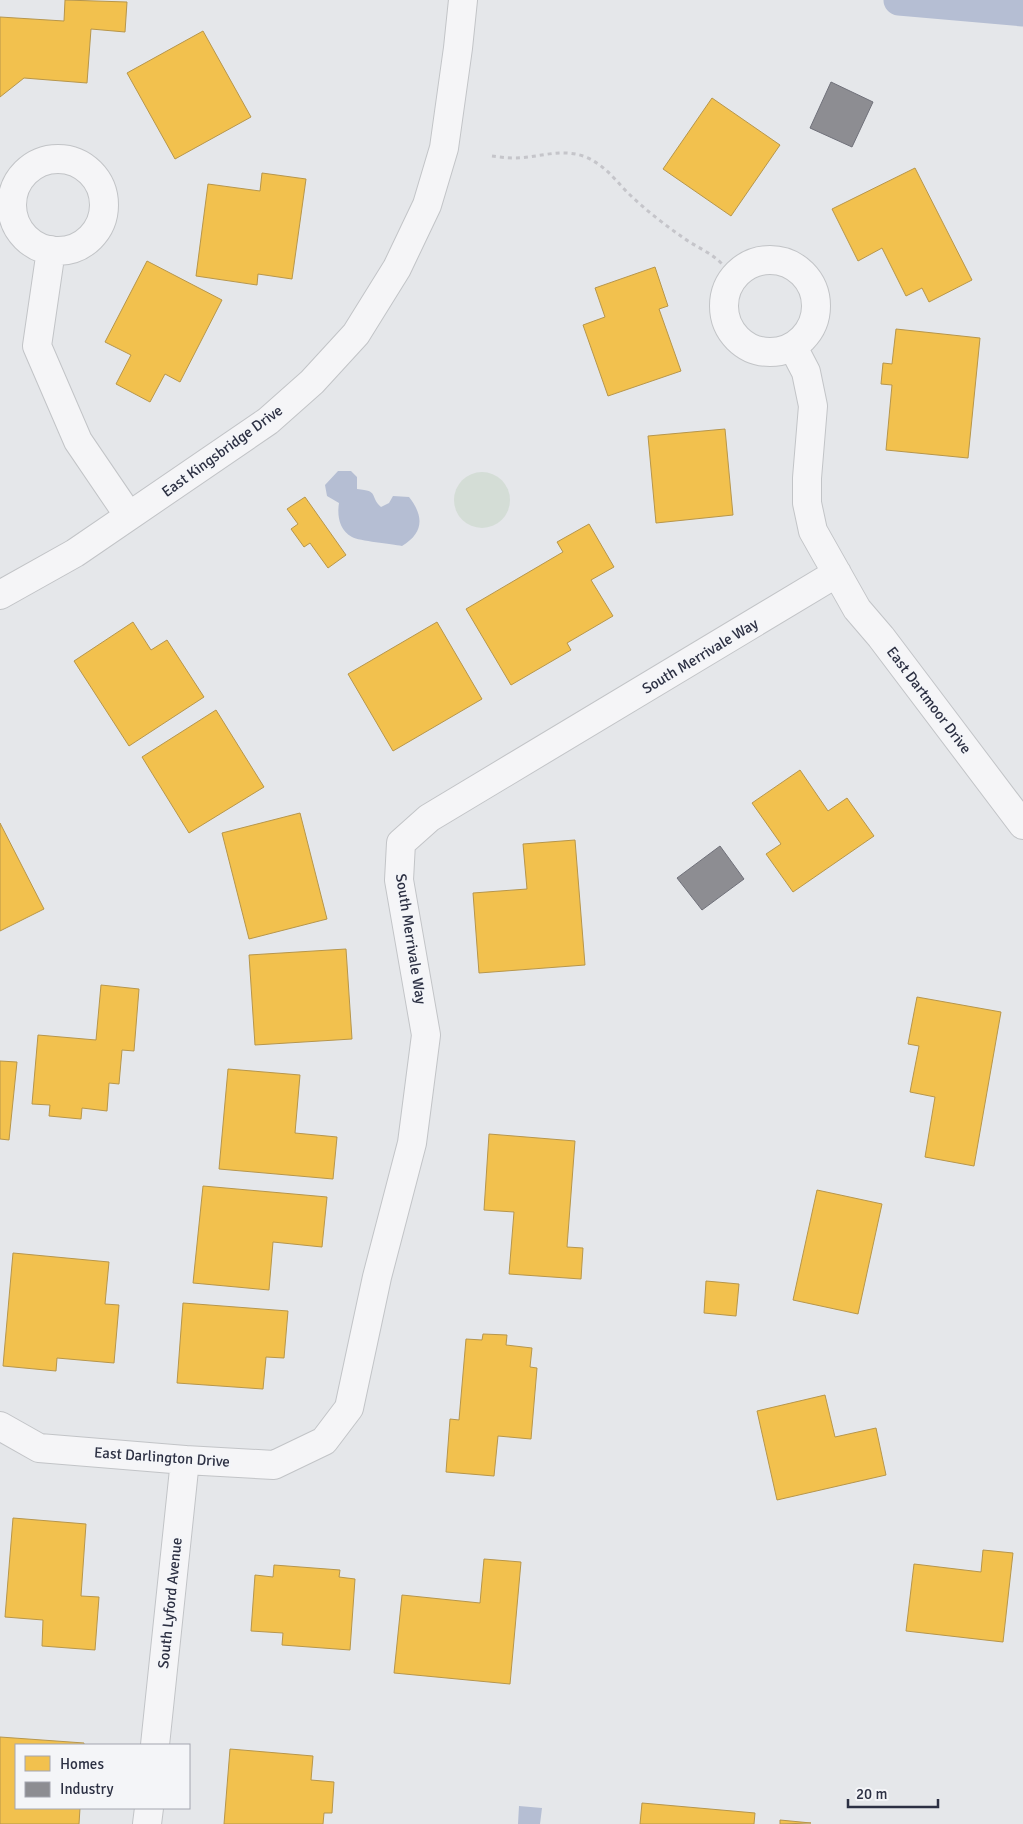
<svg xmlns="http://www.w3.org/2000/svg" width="1023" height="1824" viewBox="0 0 1023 1824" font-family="Signika,sans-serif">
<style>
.green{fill:#d4ddd6}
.water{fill:#b5bed3}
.homes{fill:#f2c14e;stroke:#b7964b}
.industry{fill:#8d8d92;stroke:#70717a}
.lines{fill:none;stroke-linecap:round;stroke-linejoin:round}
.canal{stroke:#b5bed3;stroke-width:31}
.minor-casing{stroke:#c2c4c7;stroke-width:30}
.path{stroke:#c5c5ca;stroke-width:3;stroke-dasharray:4 4;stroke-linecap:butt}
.minor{stroke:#f5f5f7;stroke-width:28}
.labels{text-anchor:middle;stroke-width:5;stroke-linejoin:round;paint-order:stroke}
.street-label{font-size:15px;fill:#2c3043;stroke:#f4f5f8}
</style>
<rect width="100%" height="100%" fill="#e5e7ea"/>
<!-- green -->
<path class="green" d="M454 500a28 28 0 1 1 56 0a28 28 0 1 1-56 0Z"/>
<!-- water -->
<path class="water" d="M 338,471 L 351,471 L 357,477 L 357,489 C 380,491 369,496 381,507 L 389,503 L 393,496 L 409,497 C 424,516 424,533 402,546 C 392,544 359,541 352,537 C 339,530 337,515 339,503 L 327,496 L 325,485 Z
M 519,1806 L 542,1808 L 540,1824 L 518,1824 Z"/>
<!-- homes -->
<path class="homes" d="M 65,0 L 127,2 L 125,32 L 91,29 L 87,83 L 24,78 L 0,97 L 0,17 L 64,21 Z
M 203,31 L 251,117 L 175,159 L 127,73 Z
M 712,98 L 780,145 L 731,216 L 663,169 Z
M 915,168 L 972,280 L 929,302 L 922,288 L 906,296 L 882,248 L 858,261 L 832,209 Z
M 262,173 L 306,179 L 292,279 L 258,274 L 257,285 L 196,276 L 208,184 L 260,191 Z
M 147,261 L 222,300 L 180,382 L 165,374 L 150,402 L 116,384 L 131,355 L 105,342 Z
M 655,267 L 668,306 L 659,309 L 681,371 L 608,396 L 583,325 L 605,317 L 595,288 Z
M 896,329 L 980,338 L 968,458 L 886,450 L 892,385 L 881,384 L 883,363 L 892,364 Z
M 725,429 L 733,515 L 656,523 L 648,436 Z
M 305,497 L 346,555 L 328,568 L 310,543 L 304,547 L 291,529 L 298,524 L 287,509 Z
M 589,524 L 614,567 L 591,580 L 613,616 L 567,643 L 571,650 L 511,685 L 466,609 L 563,552 L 557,542 Z
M 133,622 L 151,650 L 167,640 L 204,697 L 129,746 L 74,661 Z
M 437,622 L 482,699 L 393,751 L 348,674 Z
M 216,710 L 264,787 L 189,833 L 142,757 Z
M 800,770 L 828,811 L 847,798 L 874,836 L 793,892 L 766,854 L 781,844 L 752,803 Z
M 300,813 L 327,919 L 249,939 L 222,833 Z
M 0,823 L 44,909 L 0,931 Z
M 575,840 L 585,965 L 479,973 L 473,893 L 527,889 L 523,844 Z
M 346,949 L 352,1039 L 255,1045 L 249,955 Z
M 101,985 L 139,989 L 134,1051 L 122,1050 L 119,1084 L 109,1083 L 107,1111 L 82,1108 L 81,1119 L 49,1116 L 50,1105 L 32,1104 L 38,1035 L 96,1040 Z
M 917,997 L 1001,1012 L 974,1166 L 925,1157 L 935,1097 L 910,1092 L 919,1046 L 908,1044 Z
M 0,1061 L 17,1062 L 9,1140 L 0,1139 Z
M 228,1069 L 300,1075 L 295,1133 L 337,1137 L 333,1179 L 219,1169 Z
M 489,1134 L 575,1141 L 567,1247 L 583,1248 L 581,1279 L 509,1274 L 514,1212 L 484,1210 Z
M 203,1186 L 327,1197 L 322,1247 L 273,1242 L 269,1290 L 193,1283 Z
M 817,1190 L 882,1204 L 858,1314 L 793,1300 Z
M 13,1253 L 109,1262 L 105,1304 L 119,1305 L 114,1363 L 57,1358 L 56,1371 L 3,1366 Z
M 706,1281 L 739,1284 L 736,1316 L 704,1313 Z
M 183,1303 L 288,1311 L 284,1358 L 266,1357 L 263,1389 L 177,1383 Z
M 483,1334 L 507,1335 L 506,1345 L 532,1348 L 530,1367 L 537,1368 L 531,1439 L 498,1436 L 494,1476 L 446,1472 L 450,1419 L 459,1420 L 466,1339 L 482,1340 Z
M 825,1395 L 835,1437 L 876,1428 L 886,1475 L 777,1500 L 757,1411 Z
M 13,1518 L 86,1524 L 81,1596 L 99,1597 L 95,1650 L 42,1646 L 43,1620 L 5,1617 Z
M 983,1550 L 1013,1553 L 1003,1642 L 906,1631 L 914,1564 L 981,1572 Z
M 484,1559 L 521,1562 L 510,1684 L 394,1673 L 402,1595 L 480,1603 Z
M 274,1565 L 340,1570 L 339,1577 L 355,1579 L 350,1650 L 282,1645 L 283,1633 L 251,1631 L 255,1575 L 273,1577 Z
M 0,1737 L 84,1743 L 84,1745 L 16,1745 L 16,1808 L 80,1808 L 79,1824 L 0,1824 Z
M 230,1749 L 313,1756 L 311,1780 L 334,1782 L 332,1813 L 324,1813 L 323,1824 L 224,1824 Z
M 642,1803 L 755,1813 L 754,1824 L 640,1824 Z
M 780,1820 L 811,1823 L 780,1824 Z"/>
<!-- industry -->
<path class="industry" d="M 831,82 L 873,102 L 852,147 L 810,128 Z
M 720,846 L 744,879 L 702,910 L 677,878 Z"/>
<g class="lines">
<!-- canal -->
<path class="canal" d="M 899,0 L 1023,11"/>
<defs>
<path id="minor" d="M12 205a46 46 0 1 1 92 0a46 46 0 1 1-92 0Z
M 51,250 L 37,346 L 78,441 L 129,516
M724 306a46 46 0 1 1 92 0a46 46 0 1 1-92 0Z
M 793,347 L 806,372 L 813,406 L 807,478 L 807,503 L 813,531 L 857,609 L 881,637 L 1023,825
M 0,595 L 75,553 L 268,421 L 312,382 L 356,334 L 397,268 L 427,205 L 444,148 L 458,48 L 463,0
M 0,1426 L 39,1448 L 185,1460 L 274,1465 L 324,1441 L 349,1408 L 377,1277 L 412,1143 L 426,1035 L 399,880 L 401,843 L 429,818 L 837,573
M 155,1745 L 185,1460
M 147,1824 L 149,1808"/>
</defs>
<!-- minor casing -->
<use href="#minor" class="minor-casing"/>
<!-- path -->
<path class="path" d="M 492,156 C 499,157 507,158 515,158 C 538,158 559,148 583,156 C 602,163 613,177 626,191 C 644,209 665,225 685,239 C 698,248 712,253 723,265"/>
<!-- minor -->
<use href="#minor" class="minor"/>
</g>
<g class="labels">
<!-- street labels -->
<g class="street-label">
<text transform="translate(222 451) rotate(-36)" y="5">East Kingsbridge Drive</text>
<text transform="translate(700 656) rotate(-31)" y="5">South Merrivale Way</text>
<text transform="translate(929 700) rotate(53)" y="5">East Dartmoor Drive</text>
<text transform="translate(411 939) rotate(81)" y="5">South Merrivale Way</text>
<text transform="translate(162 1457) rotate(4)" y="5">East Darlington Drive</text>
<text transform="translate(170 1603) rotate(-84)" y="5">South Lyford Avenue</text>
</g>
</g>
<!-- legend -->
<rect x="15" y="1744" width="175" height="65" fill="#f4f5f8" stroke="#a4a6b0"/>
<rect x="25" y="1756" width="25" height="15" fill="#f2c14e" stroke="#a4a6b0"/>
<text x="60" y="1769" font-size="15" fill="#2c3043">Homes</text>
<rect x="25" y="1782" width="25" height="15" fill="#8d8d92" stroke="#a4a6b0"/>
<text x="60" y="1794" font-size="15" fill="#2c3043">Industry</text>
<!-- scale -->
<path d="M848 1799v8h90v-8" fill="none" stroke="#2c3043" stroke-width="2.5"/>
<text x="856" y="1799" font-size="15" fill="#2c3043" stroke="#f4f5f8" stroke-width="4" paint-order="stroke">20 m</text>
</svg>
